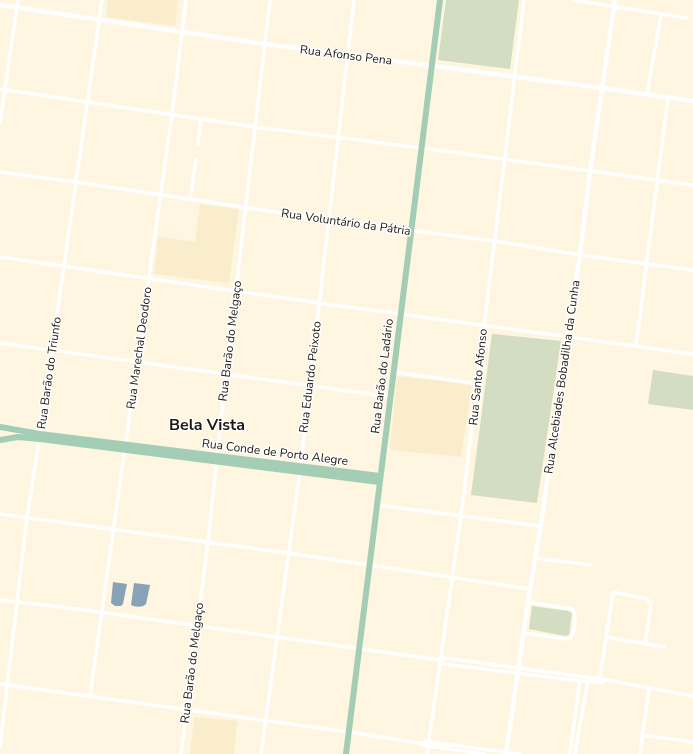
<svg xmlns="http://www.w3.org/2000/svg" width="693" height="754" viewBox="0 0 693 754" font-family="'Nunito Sans',sans-serif">
<style>
.built{fill:#f9edcb}
.green{fill:#d3ddc2}
.water{fill:#89a2b8}
.lines{fill:none;stroke-linecap:round;stroke-linejoin:round}
.minor{stroke:#fff;stroke-width:3.5}
.tertiary{stroke:#fff;stroke-width:4.5}
.primary{stroke:#a3cdb5;stroke-width:6}
.labels{text-anchor:middle;stroke-width:3;stroke-linejoin:round;paint-order:stroke}
.street-label{font-size:12px;fill:#1d1910;stroke:#fff}
.district-label{font-size:16px;font-weight:bold;fill:#1d1910;stroke:#fff}
</style>
<rect width="100%" height="100%" fill="#fef6e1"/>
<!-- built -->
<path class="built" d="M 108,0 L 178,0 L 175,26 L 106,17 Z
M 200,204 L 239,209 L 229,283 L 154,274 L 158,237 L 195,242 Z
M 397,376 L 472,384 L 461,457 L 390,450 Z
M 194,717 L 237,721 L 234,754 L 190,754 Z"/>
<!-- green -->
<path class="green" d="M 446,0 L 519,0 L 510,69 L 438,60 Z
M 492,334 L 561,341 L 537,503 L 471,495 Z
M 653,370 L 693,376 L 693,410 L 648,404 Z
M 532,606 L 568,611 L 572,613 L 569,635 L 565,636 L 529,629 Z"/>
<!-- water -->
<path class="water" d="M 113,582 L 127,584 L 123,604 L 121,606 L 115,606 L 111,603 Z
M 134,583 L 150,585 L 146,604 C 142,608 135,607 131,605 Z"/>
<g class="lines">
<!-- minor -->
<path class="minor" d="M 573,0 L 687,18
M 0,89 L 255,127 L 422,148 L 693,185
M 647,94 L 661,14
M 0,123 L 18,0
M 198,144 L 201,120
M 0,172 L 76,182 L 328,220 L 495,241 L 580,255 L 693,270
M 190,199 L 196,160
M 0,257 L 319,303 L 693,354
M 0,343 L 391,397
M 636,346 L 668,98
M 394,372 L 478,384
M 377,505 L 540,526
M 0,514 L 288,553 L 530,589
M 535,558 L 591,565
M 0,600 L 78,609 L 440,660 L 444,658 L 600,679 L 693,696
M 524,633 L 566,639 C 569,638 571,639 572,636 C 575,630 577,613 572,609 L 528,602
M 606,637 L 664,647
M 440,660 L 443,664 L 580,681 L 602,682
M 599,683 L 613,592 L 647,599 L 651,605 L 645,644
M 0,684 L 349,732 L 419,743 L 428,746 L 484,754
M 90,696 L 172,114 L 186,0
M 642,735 L 693,742
M 420,743 L 429,742 L 520,754
M 0,747 L 27,517 L 40,434 L 102,0
M 181,754 L 208,542 L 226,374 L 270,0
M 261,754 L 300,471 L 354,0
M 427,754 L 461,516 L 524,0
M 570,754 L 580,680
M 575,754 L 588,680
M 640,754 L 649,689"/>
<!-- tertiary -->
<path class="tertiary" d="M 0,5 L 265,44 L 602,88 L 693,101
M 506,754 L 528,602 L 543,511 L 567,336 L 580,255 L 590,171 L 615,0"/>
<!-- primary -->
<path class="primary" d="M 0,427 L 40,434 L 380,476
M 0,440 L 18,437 L 40,439 L 379,482
M 346,754 L 440,0"/>
</g>
<g class="labels">
<!-- street labels -->
<g class="street-label">
<text transform="translate(346 55) rotate(7)" y="4">Rua Afonso Pena</text>
<text transform="translate(346 222) rotate(8)" y="4">Rua Voluntário da Pátria</text>
<text transform="translate(230 341) rotate(-83)" y="4">Rua Barão do Melgaço</text>
<text transform="translate(139 348) rotate(-82)" y="4">Rua Marechal Deodoro</text>
<text transform="translate(49 373) rotate(-82)" y="4">Rua Barão do Triunfo</text>
<text transform="translate(382 376) rotate(-83)" y="4">Rua Barão do Ladário</text>
<text transform="translate(310 377) rotate(-83)" y="4">Rua Eduardo Peixoto</text>
<text transform="translate(478 377) rotate(-84)" y="4">Rua Santo Afonso</text>
<text transform="translate(562 377) rotate(-82)" y="4">Rua Alcebiades Bobadilha da Cunha</text>
<text transform="translate(275 452) rotate(7)" y="4">Rua Conde de Porto Alegre</text>
<text transform="translate(192 663) rotate(-83)" y="4">Rua Barão do Melgaço</text>
</g>
<!-- district labels -->
<g class="district-label">
<text x="207" y="430">Bela Vista</text>
</g>
</g>
</svg>
